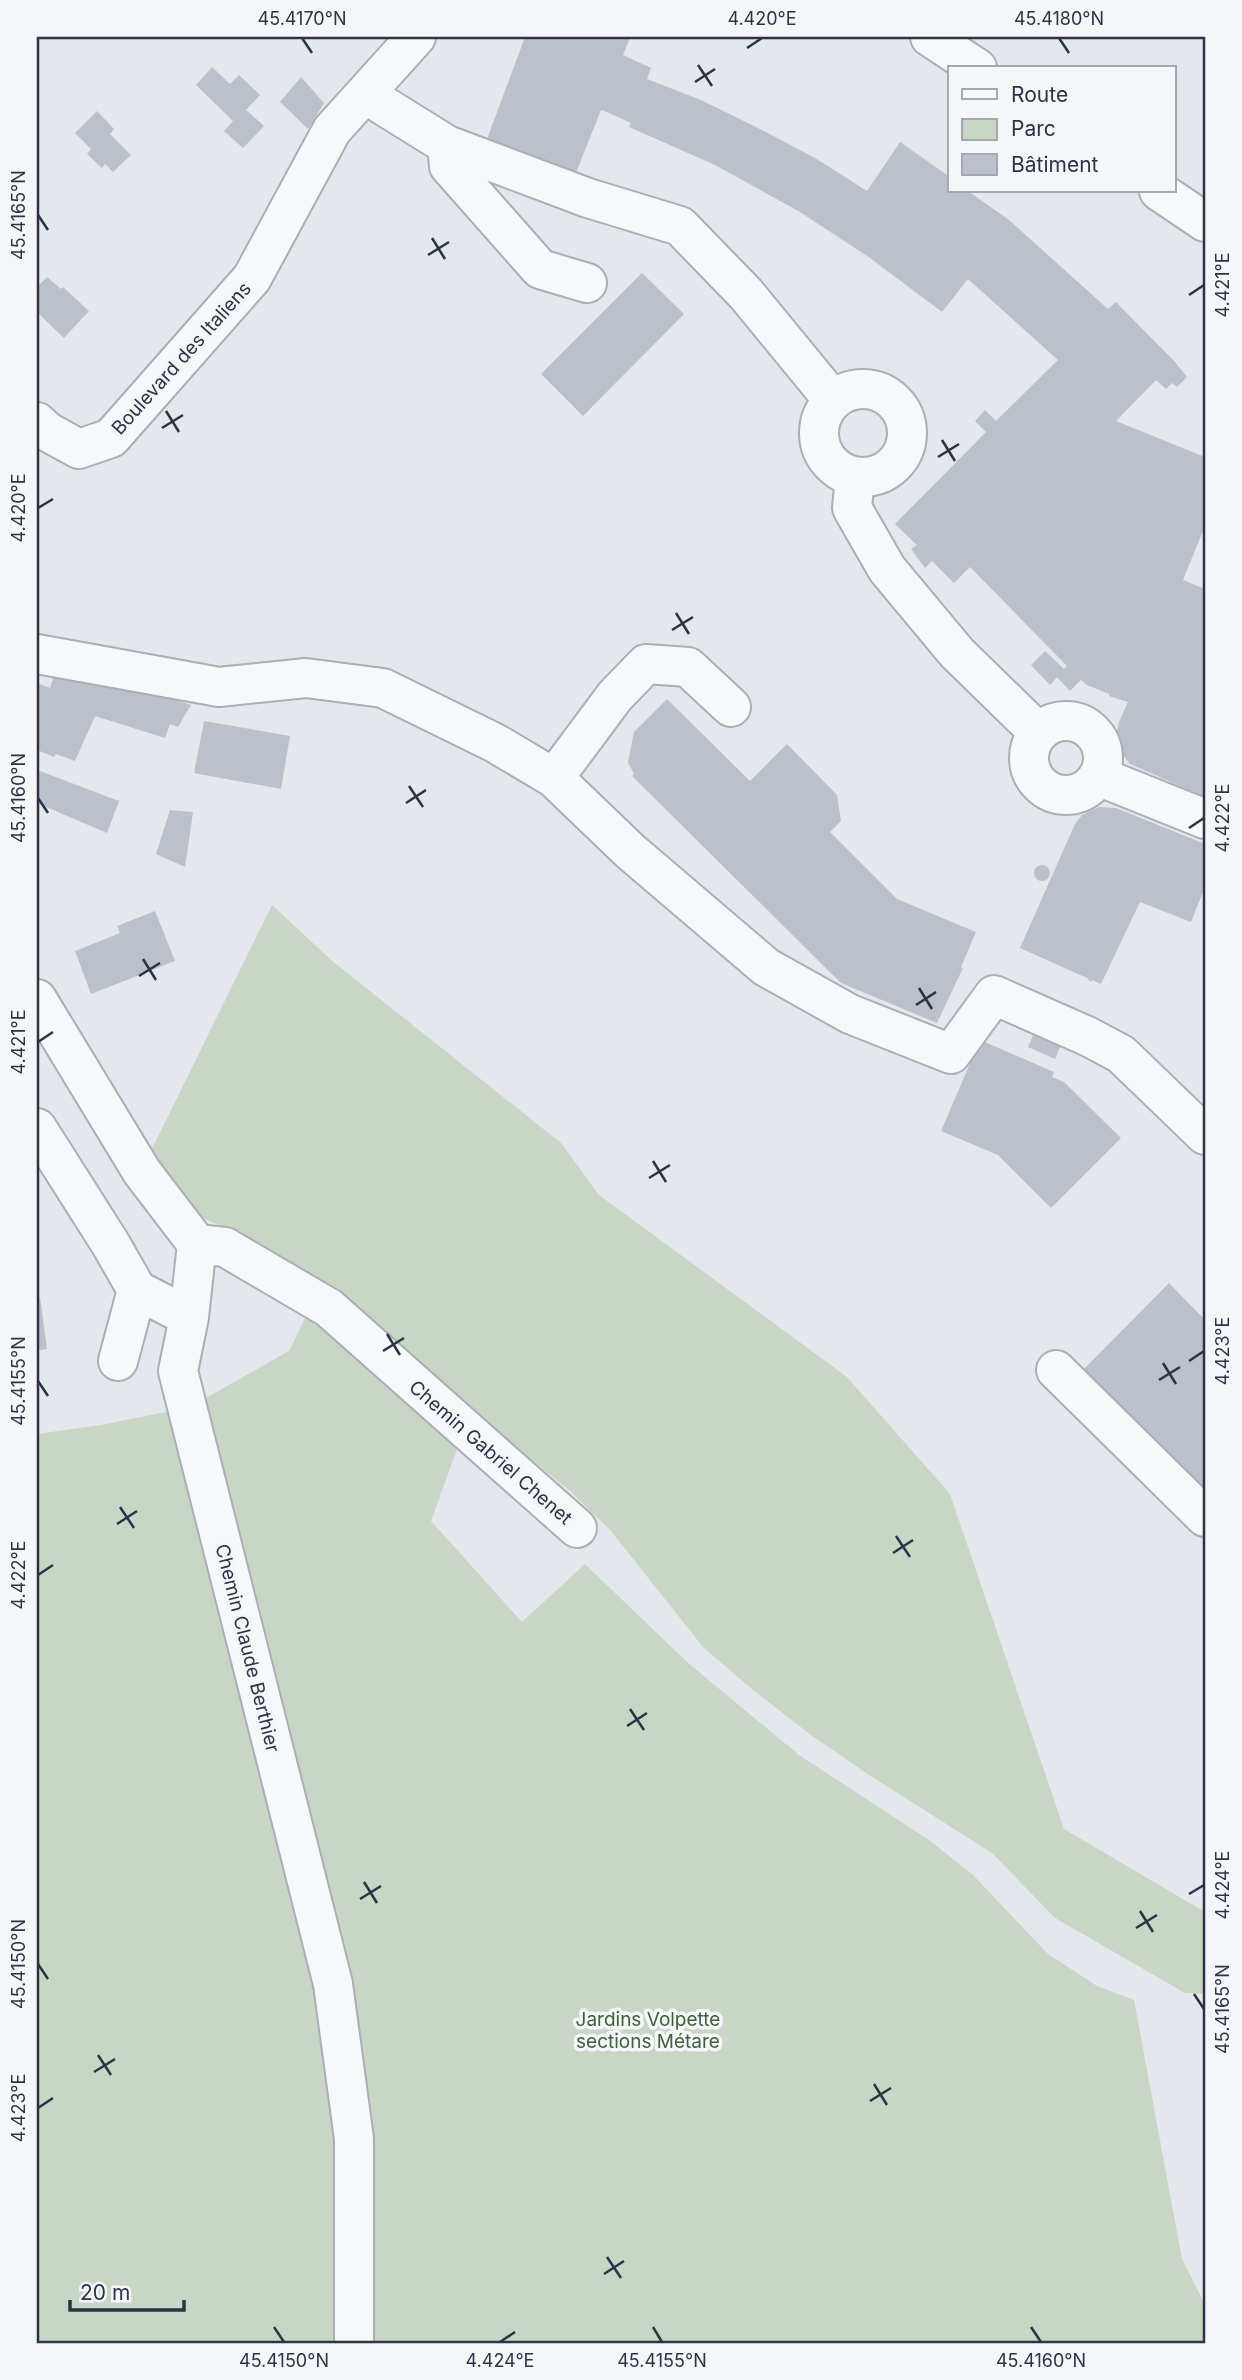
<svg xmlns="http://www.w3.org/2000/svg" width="1242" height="2380" viewBox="0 0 1242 2380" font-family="Inter,sans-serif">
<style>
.green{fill:#c9d6c5}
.building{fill:#bbc0ca}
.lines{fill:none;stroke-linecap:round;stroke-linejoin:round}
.minor-casing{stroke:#a9aeb7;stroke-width:42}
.minor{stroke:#f7f8fa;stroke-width:38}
.ticks{fill:none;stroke:#2b3445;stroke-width:2.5}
.labels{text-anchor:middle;stroke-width:7;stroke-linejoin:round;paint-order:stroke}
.street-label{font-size:19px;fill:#2b3445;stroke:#f4f6f9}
.park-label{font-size:19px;fill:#3f6138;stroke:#f4f6f9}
.neatline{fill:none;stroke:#2b3445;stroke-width:2.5}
.ticks-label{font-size:18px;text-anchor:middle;fill:#2b3445}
</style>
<rect width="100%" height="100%" fill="#e4e7ec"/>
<!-- green -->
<path class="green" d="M 272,905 L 331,960 L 561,1143 L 599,1195 L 847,1377 L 950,1494 L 1064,1829 L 1205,1912 L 1205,1994 L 1185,1993 L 1055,1918 L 992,1853 L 869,1775 L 811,1735 L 753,1690 L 703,1647 L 611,1531 L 569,1490 L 320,1289 L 254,1241 L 201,1217 L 147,1159 Z
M 310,1308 L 460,1441 L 431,1521 L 522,1622 L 585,1564 L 687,1662 L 799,1755 L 929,1840 L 973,1875 L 1048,1954 L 1097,1986 L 1134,2000 L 1182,2259 L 1205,2305 L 1205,2343 L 37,2343 L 37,1434 L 101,1425 L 190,1407 L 289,1351 Z"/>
<!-- building -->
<path class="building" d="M 525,37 L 630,37 L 623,55 L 651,68 L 647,79 L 701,100 L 758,128 L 815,158 L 867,191 L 900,142 L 950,177 L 950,191 L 968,191 L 1009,220 L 1108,309 L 1116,302 L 1175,362 L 1187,377 L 1177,387 L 1172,383 L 1166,389 L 1156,380 L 1116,421 L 1205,457 L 1205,526 L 1183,580 L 1205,589 L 1205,797 L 1130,764 L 1122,754 L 1116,736 L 1119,722 L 1128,702 L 1109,696 L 1109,694 L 1087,685 L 1081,680 L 1070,691 L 1057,677 L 1050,685 L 1031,665 L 1045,651 L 1064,669 L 1067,666 L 970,567 L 954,583 L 932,561 L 925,568 L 911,549 L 917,545 L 895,524 L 986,432 L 975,421 L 985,410 L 996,421 L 1058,360 L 968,279 L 942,312 L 870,258 L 800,212 L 715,165 L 629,127 L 631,123 L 609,113 L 601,110 L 571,185 L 483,150 Z
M 212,67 L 230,84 L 239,75 L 260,95 L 246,110 L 264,126 L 243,148 L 224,131 L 233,121 L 196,85 Z
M 301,77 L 324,103 L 308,129 L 280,102 Z
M 97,111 L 114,129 L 110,134 L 131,155 L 113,172 L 105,164 L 102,168 L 87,154 L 91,149 L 75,133 Z
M 642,273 L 684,314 L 583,416 L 541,374 Z
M 47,277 L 61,289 L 63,287 L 89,311 L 64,338 L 37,312 L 37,287 Z
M 57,666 L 106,677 L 191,705 L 178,727 L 170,724 L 165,738 L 95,716 L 75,761 L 56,754 L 54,757 L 37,750 L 37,683 L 50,688 Z
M 667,699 L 750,781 L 787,744 L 837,795 L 841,821 L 830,832 L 897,899 L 976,932 L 961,967 L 963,968 L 937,1023 L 841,983 L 632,776 L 634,774 L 628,762 L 634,732 Z
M 204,721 L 290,736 L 281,789 L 194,773 Z
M 37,770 L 119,801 L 107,833 L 37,803 Z
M 1099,807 L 1116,808 L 1205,844 L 1205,887 L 1191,922 L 1140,902 L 1101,984 L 1092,980 L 1091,982 L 1087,978 L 1020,948 L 1075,824 L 1082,815 Z
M 170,810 L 193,812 L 185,867 L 156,854 Z
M1034 873a8 8 0 1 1 16 0a8 8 0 1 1-16 0Z
M 155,911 L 175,961 L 91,994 L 75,951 L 120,933 L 117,926 Z
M 1037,1026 L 1064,1037 L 1055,1059 L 1028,1047 Z
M 980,1040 L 1054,1072 L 1052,1077 L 1064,1082 L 1121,1138 L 1051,1208 L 998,1155 L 941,1131 Z
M 1169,1283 L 1205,1320 L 1205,1490 L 1084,1369 Z
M 37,1297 L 40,1297 L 47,1349 L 37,1351 Z"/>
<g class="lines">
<defs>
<path id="minor" d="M 930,37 L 977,68
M 369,89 L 381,104 L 447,145 L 588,198 L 680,226 L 746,294 L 833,400
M 447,145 L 449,166 L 540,269 L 587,283
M 1159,191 L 1205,222
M819 433a44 44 0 1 1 88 0a44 44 0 1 1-88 0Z
M 37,422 L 48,432 L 79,449 L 111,438 L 252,278 L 332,130 L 416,37
M 855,477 L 852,508 L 887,569 L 957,653 L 1039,733
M 37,654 L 219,687 L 306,678 L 383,688 L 495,743 L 554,778 L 630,851 L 766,967 L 850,1014 L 951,1054 L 994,995 L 1087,1036 L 1121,1054 L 1205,1135
M1029 758a37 37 0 1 1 74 0a37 37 0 1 1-74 0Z
M 1098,776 L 1205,819
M 554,778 L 615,696 L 646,664 L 688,667 L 731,707
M 37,999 L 142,1172 L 197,1244 L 189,1317 L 178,1371 L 333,1984 L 354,2139 L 354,2343
M 37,1128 L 110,1243 L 137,1290 L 189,1317
M 197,1244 L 225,1247 L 329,1308 L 577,1528
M 118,1361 L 137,1290
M 1056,1370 L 1205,1517"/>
</defs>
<!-- minor casing -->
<use href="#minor" class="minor-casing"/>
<!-- minor -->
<use href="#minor" class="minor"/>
</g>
<!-- ticks -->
<path class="ticks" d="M 302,38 L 312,53M 1059,38 L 1069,53M 747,48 L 762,38M 698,65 L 712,86M 695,82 L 715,69M 38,215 L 48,230M 432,238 L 445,259M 428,255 L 449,242M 1189,295 L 1204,285M 166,411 L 179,432M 162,428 L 183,415M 942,440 L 955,461M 938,457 L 959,444M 38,508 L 53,499M 676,613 L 689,634M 672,630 L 693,617M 409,786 L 423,807M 38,798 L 48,813M 406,803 L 426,790M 1189,828 L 1204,818M 143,959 L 156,980M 139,976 L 160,963M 919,988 L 932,1009M 916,1005 L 936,992M 38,1042 L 53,1032M 653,1161 L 666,1182M 649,1178 L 670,1165M 387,1334 L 400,1355M 383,1351 L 404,1338M 1189,1361 L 1204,1351M 1163,1363 L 1176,1384M 1159,1380 L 1180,1367M 38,1381 L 48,1396M 120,1507 L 134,1528M 117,1524 L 137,1511M 896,1536 L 910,1557M 893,1553 L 913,1540M 38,1575 L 53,1565M 630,1709 L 644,1730M 627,1726 L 647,1713M 364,1882 L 377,1903M 1189,1894 L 1204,1885M 360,1899 L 381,1886M 1140,1911 L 1153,1932M 1136,1928 L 1157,1915M 38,1964 L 48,1979M 1194,1994 L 1204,2009M 98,2055 L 111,2075M 94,2072 L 115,2059M 874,2084 L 887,2105M 870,2101 L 891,2088M 38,2108 L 53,2098M 607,2257 L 621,2278M 604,2274 L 624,2261M 274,2327 L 284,2342M 653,2327 L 662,2342M 1031,2327 L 1041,2342M 500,2342 L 515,2332"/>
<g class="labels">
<!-- street labels -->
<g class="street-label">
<text transform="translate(181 358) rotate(-48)" y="7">Boulevard des Italiens</text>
<text transform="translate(491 1452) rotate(41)" y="7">Chemin Gabriel Chenet</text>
<text transform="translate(248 1648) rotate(76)" y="7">Chemin Claude Berthier</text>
</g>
<!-- park labels -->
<g class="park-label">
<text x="648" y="2026">Jardins Volpette<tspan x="648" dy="22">sections Métare</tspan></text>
</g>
</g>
<!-- border -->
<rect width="1242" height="2380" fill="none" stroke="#f4f6f9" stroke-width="77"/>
<!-- legend -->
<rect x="948" y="66" width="228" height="126" fill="#f4f6f9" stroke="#a4a8b1" stroke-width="2"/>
<rect x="962" y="89" width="35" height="10" fill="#f7f8fa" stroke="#a4a8b1" stroke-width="2"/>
<text x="1011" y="102" font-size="21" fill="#2b3445">Route</text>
<rect x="962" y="119" width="35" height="21" fill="#c9d6c5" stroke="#a4a8b1" stroke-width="2"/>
<text x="1011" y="136" font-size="21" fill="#2b3445">Parc</text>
<rect x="962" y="154" width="35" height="21" fill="#bbc0ca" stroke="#a4a8b1" stroke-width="2"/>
<text x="1011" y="172" font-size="21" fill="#2b3445">Bâtiment</text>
<!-- scale -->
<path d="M70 2300v10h114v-10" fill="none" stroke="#2b3445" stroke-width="3.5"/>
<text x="80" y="2300" font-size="21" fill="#2b3445" stroke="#f4f6f9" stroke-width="5" paint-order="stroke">20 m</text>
<rect x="38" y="38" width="1166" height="2304" class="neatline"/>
<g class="ticks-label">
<text x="302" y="25">45.4170°N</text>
<text x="762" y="25">4.420°E</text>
<text x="1059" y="25">45.4180°N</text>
<text transform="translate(19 215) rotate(-90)" y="6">45.4165°N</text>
<text transform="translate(1223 285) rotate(-90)" y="6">4.421°E</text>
<text transform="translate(19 508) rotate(-90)" y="6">4.420°E</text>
<text transform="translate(19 798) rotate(-90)" y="6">45.4160°N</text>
<text transform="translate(1223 818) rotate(-90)" y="6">4.422°E</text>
<text transform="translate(19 1042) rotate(-90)" y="6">4.421°E</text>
<text transform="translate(1223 1351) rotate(-90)" y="6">4.423°E</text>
<text transform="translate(19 1381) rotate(-90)" y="6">45.4155°N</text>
<text transform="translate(19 1575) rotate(-90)" y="6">4.422°E</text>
<text transform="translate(1223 1885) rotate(-90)" y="6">4.424°E</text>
<text transform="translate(19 1964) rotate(-90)" y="6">45.4150°N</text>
<text transform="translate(1223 2009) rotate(-90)" y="6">45.4165°N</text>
<text transform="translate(19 2108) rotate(-90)" y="6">4.423°E</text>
<text x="284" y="2367">45.4150°N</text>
<text x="500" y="2367">4.424°E</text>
<text x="662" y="2367">45.4155°N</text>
<text x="1041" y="2367">45.4160°N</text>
</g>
</svg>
